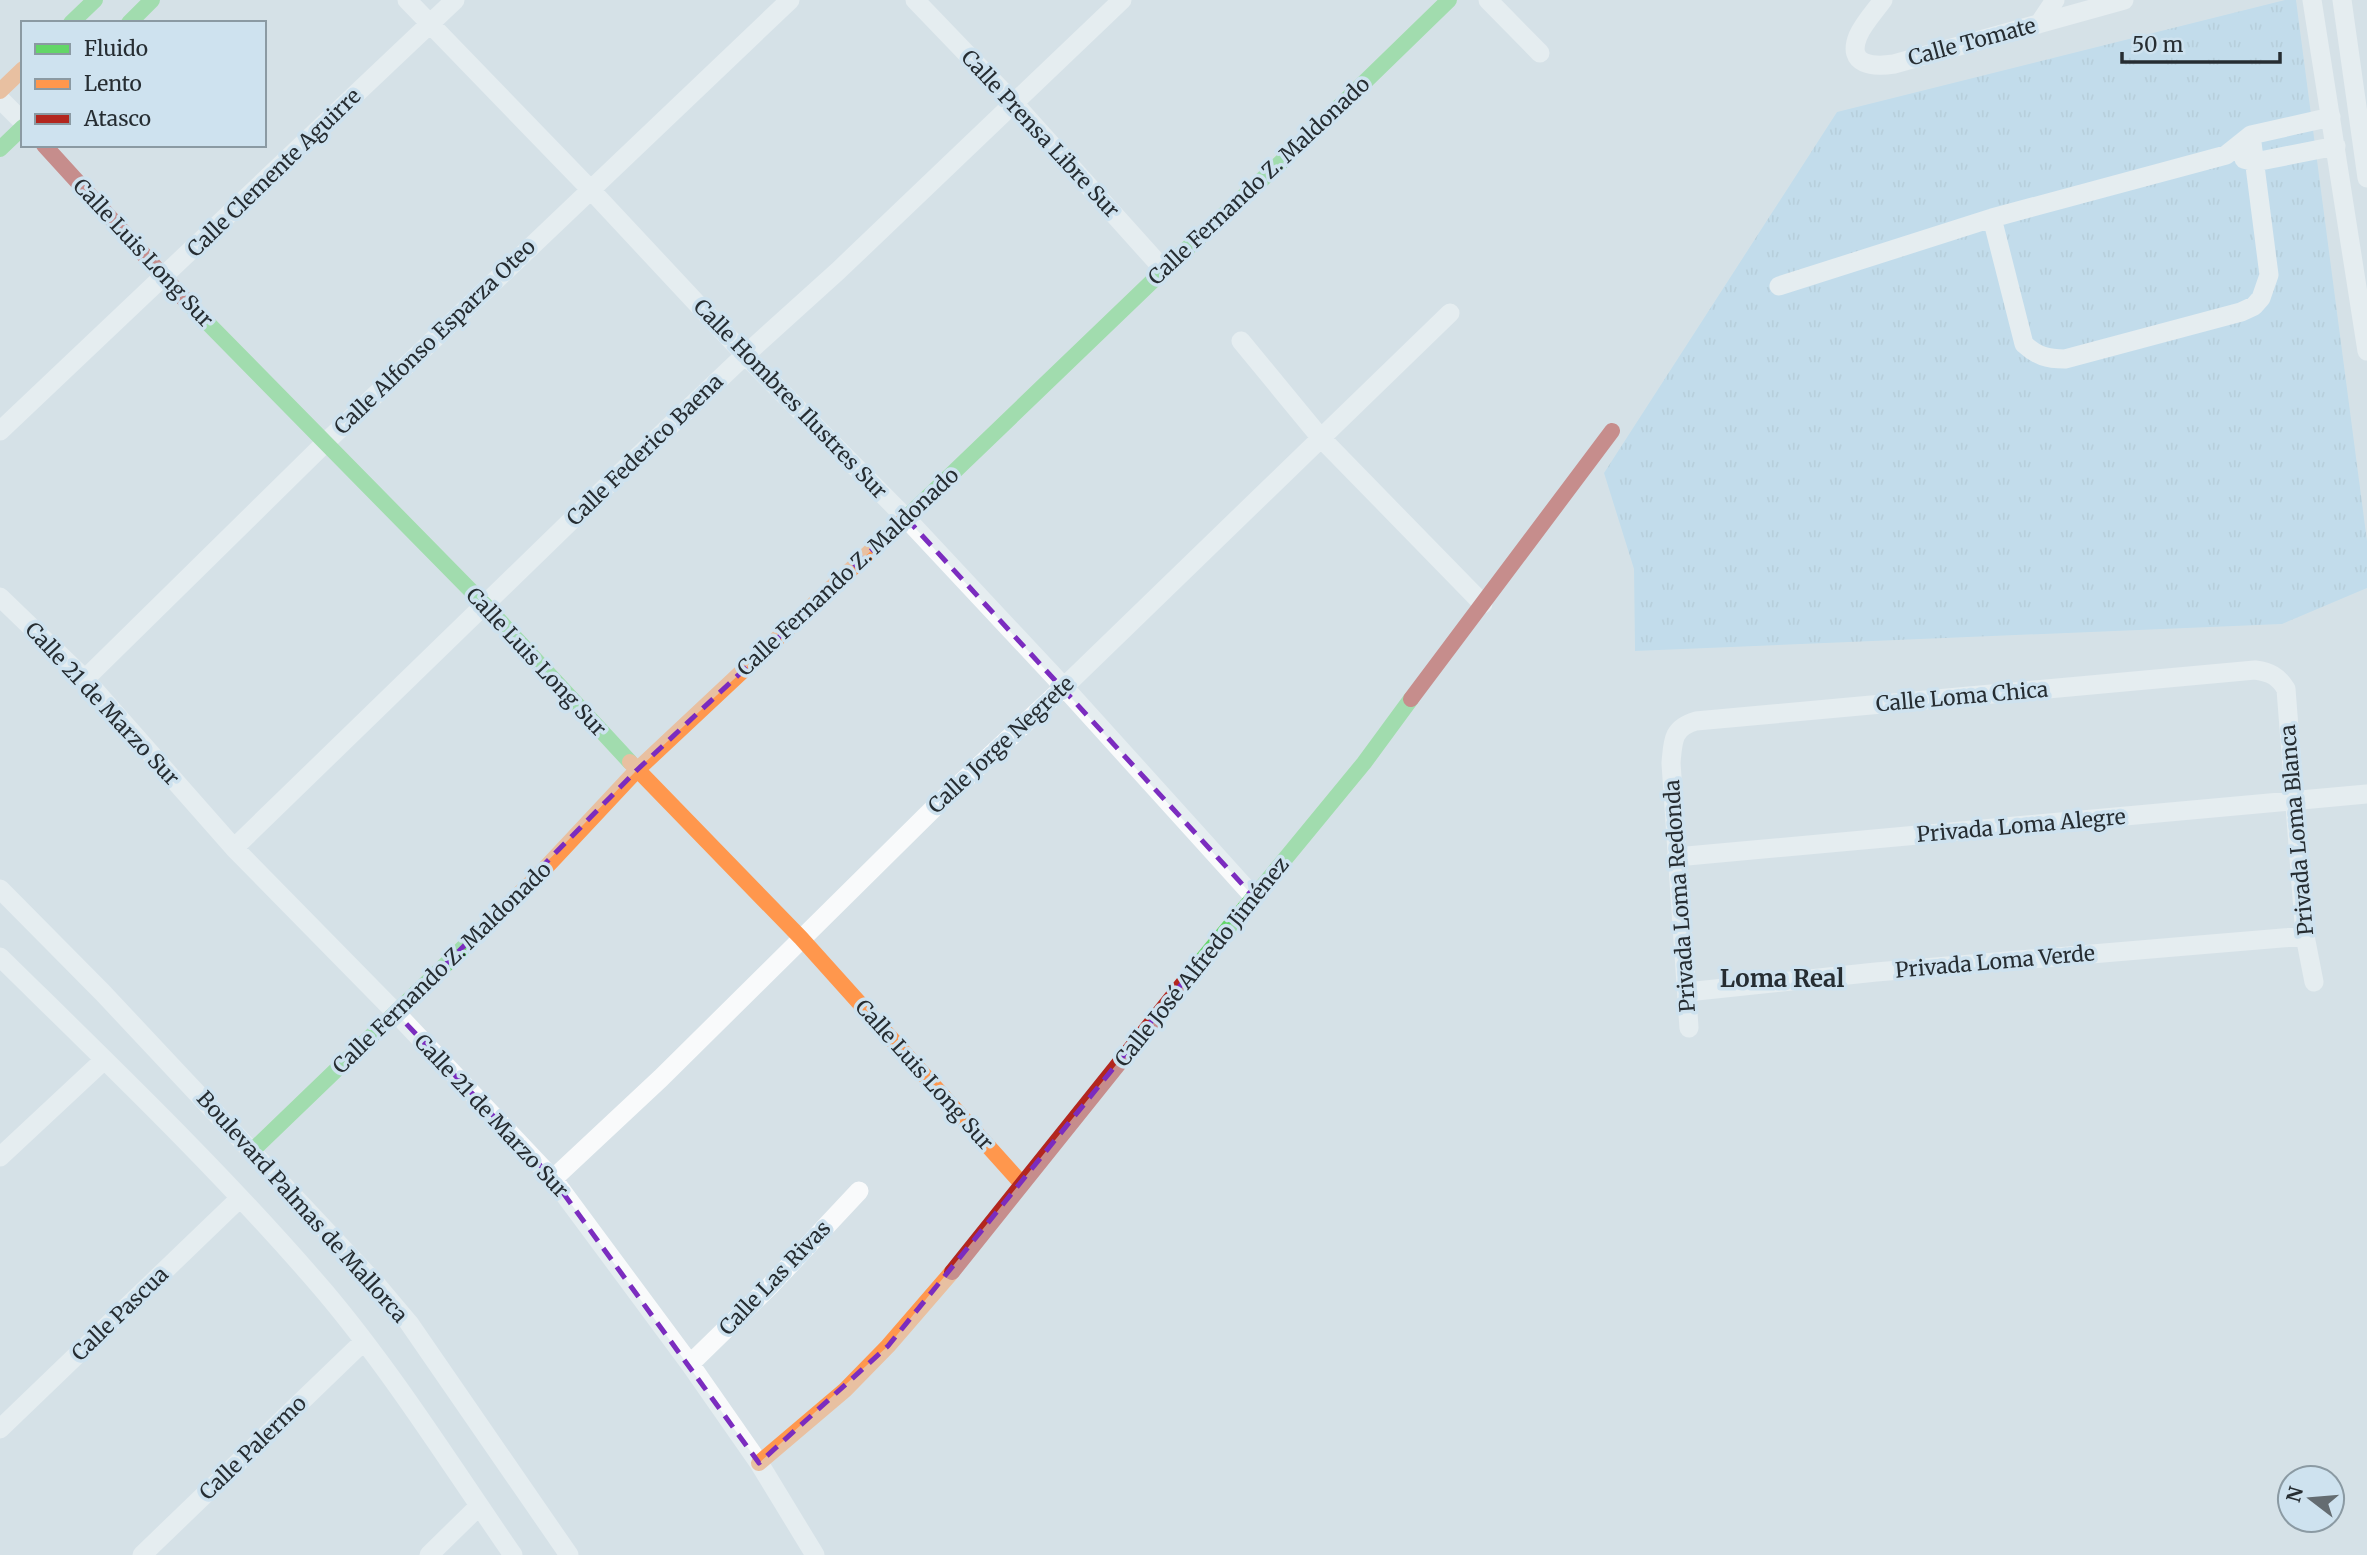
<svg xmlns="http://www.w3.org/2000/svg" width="2367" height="1555" viewBox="0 0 2367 1555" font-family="Merriweather,serif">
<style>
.grass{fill:url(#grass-tufts)}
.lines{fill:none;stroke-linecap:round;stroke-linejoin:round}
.street{stroke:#f9fafb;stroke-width:19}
.fast{stroke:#63d668;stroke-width:16}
.slow{stroke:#ff974d;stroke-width:16}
.jam{stroke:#b3261e;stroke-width:16}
.marked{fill:none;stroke:#7b2cbf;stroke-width:5;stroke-dasharray:14 9;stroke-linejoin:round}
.labels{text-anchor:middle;stroke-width:7;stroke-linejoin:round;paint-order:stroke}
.street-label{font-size:21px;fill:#262d32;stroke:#cee2ef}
.quarter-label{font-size:24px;font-weight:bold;fill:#262d32;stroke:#cee2ef}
</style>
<defs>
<pattern id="grass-tufts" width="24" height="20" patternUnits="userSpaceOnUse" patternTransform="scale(1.75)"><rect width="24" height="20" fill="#abd6f0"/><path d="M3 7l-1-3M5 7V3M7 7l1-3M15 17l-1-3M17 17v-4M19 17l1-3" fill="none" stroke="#93b8ce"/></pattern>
</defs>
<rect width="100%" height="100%" fill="#d6e1e7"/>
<!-- grass -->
<path class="grass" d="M 2285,0 L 2296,0 L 2367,541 L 2367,588 L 2282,624 L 1635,651 L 1634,569 L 1604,473 L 1837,112 Z"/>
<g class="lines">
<!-- street -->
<path class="street" d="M 407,0 L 590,189 L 745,355 L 906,518 L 1064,687 L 1253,896
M 915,0 L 1014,103 L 1164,270
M 1488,0 L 1540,53
M 1883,0 C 1875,11 1863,24 1858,36 C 1846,66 1874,67 1894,64 L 2124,0
M 2312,0 L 2367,351
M 2342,0 L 2367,178
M 2039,24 L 2055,0
M 0,99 L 23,122
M 2244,159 L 2255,162 L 2336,146
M 1992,218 L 2024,344 C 2037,356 2047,359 2065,359 L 2241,312 L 2254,306 L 2261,298 L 2269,275 L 2251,135
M 1779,286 L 1992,218 L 2226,155 L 2251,135 L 2331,117
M 1241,341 L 1320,437 L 1483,604
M 0,431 L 455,0
M 0,597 L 85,679 L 234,848 L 397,1014 L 553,1179 L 690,1364 L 759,1463 L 815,1555
M 85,679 L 325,443 L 790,0
M 234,848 L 614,479 L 745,355 L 838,271 L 1122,0
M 1676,857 L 2367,794
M 0,889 L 103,993 L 377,1285 L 409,1323 L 569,1555
M 0,957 C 111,1066 224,1174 325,1292 C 394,1374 452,1467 513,1555
M 1687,992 L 1876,972 L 2305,936
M 1689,1028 L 1671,763 C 1673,741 1672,728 1696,721 L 2255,670 C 2270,672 2278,676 2286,689 L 2305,936 L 2314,982
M 0,1157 L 104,1060
M 553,1179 L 661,1078 L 934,808 L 1064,687 L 1450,313
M 690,1364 L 770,1286 L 859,1191
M 0,1429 L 239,1199
M 142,1555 L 364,1341
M 429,1555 L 479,1506"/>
<!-- fast -->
<path class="fast" d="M 71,23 L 95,0
M 129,23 L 152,0
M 0,149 L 23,127
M 186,301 L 484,604 L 630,762
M 908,516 L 1164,270 L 1305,140 L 1449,0
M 1197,966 L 1364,763 L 1411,699
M 253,1150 L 495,917"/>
<!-- slow -->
<path class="slow" d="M 0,91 L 23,69
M 630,762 L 801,938 L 1022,1184
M 495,917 L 536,878 L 637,770 L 908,516
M 759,1463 L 845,1390 L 888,1346 L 952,1272"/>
<!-- jam -->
<path class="jam" d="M 44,145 L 186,301
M 1411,699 L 1612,431
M 952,1272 L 1197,966"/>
</g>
<!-- marked area -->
<path d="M0 0H2367V1555H0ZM 906,518 L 1253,896 L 888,1346 L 759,1463 L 553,1179 L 397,1014 L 637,770 Z" fill="#d6e1e7" fill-opacity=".55" fill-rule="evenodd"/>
<path class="marked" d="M 906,518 L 1253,896 L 888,1346 L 759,1463 L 553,1179 L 397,1014 L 637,770 Z"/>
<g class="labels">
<!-- street labels -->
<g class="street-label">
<text transform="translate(1972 42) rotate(-15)" y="7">Calle Tomate</text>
<text transform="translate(1040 134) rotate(47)" y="7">Calle Prensa Libre Sur</text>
<text transform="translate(274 173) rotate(-44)" y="7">Calle Clemente Aguirre</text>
<text transform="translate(1259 181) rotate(-43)" y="7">Calle Fernando Z. Maldonado</text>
<text transform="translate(143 253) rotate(47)" y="7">Calle Luis Long Sur</text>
<text transform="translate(435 337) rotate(-44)" y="7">Calle Alfonso Esparza Oteo</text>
<text transform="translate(790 399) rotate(46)" y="7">Calle Hombres Ilustres Sur</text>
<text transform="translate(645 450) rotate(-44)" y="7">Calle Federico Baena</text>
<text transform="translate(848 572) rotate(-43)" y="7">Calle Fernando Z. Maldonado</text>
<text transform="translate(536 662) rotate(47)" y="7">Calle Luis Long Sur</text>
<text transform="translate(1962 697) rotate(-5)" y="7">Calle Loma Chica</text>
<text transform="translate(102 704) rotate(47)" y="7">Calle 21 de Marzo Sur</text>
<text transform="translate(1001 745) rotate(-43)" y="7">Calle Jorge Negrete</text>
<text transform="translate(2021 826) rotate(-5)" y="7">Privada Loma Alegre</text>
<text transform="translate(2297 830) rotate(-95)" y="7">Privada Loma Blanca</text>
<text transform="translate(1680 896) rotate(-94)" y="7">Privada Loma Redonda</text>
<text transform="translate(1202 962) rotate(-51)" y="7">Calle José Alfredo Jiménez</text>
<text transform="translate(1995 962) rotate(-5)" y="7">Privada Loma Verde</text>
<text transform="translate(442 968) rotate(-44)" y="7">Calle Fernando Z. Maldonado</text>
<text transform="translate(924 1075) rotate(48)" y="7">Calle Luis Long Sur</text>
<text transform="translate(491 1116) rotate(47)" y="7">Calle 21 de Marzo Sur</text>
<text transform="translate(302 1207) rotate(48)" y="7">Boulevard Palmas de Mallorca</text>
<text transform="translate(775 1278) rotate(-46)" y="7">Calle Las Rivas</text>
<text transform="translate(120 1314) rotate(-44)" y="7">Calle Pascua</text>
<text transform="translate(253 1448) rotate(-44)" y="7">Calle Palermo</text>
</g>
<!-- quarter labels -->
<g class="quarter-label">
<text x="1782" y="987">Loma Real</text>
</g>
</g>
<!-- legend -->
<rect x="21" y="21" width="245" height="126" fill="#cee2ef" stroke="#8b9aa3" stroke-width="2"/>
<rect x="35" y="44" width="35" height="10" fill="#63d668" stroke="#8b9aa3" stroke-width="2"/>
<text x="84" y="56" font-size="21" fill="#262d32">Fluido</text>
<rect x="35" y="79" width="35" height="10" fill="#ff974d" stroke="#8b9aa3" stroke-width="2"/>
<text x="84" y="91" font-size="21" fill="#262d32">Lento</text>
<rect x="35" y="114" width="35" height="10" fill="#b3261e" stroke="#8b9aa3" stroke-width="2"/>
<text x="84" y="126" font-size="21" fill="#262d32">Atasco</text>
<!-- north arrow -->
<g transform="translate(2311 1499) rotate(286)"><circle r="33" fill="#cee2ef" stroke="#8b9aa3" stroke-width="2"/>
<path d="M0-5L12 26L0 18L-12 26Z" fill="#646c71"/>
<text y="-10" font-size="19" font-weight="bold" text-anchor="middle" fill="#262d32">N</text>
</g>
<!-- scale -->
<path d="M2122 52v10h158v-10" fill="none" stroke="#262d32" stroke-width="3.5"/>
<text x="2132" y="52" font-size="21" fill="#262d32" stroke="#cee2ef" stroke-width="5" paint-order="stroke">50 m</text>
</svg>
